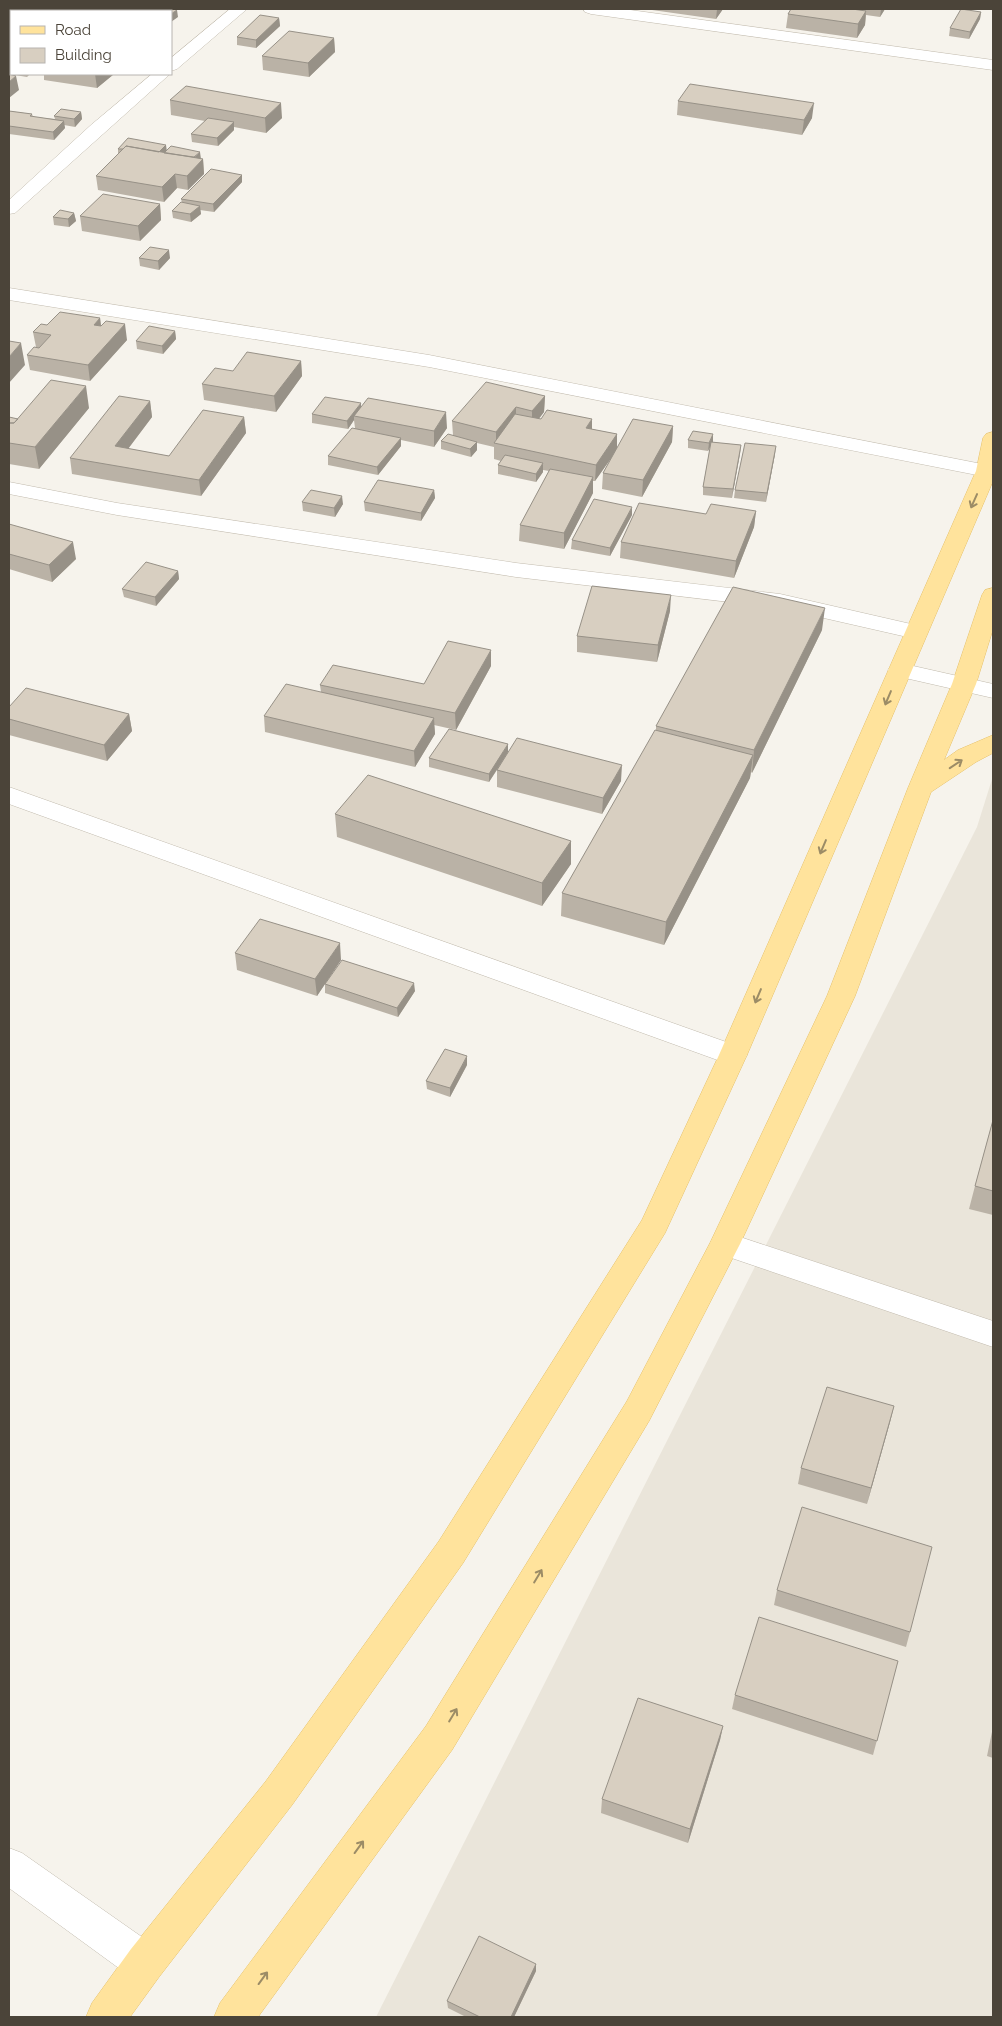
<svg xmlns="http://www.w3.org/2000/svg" width="1002" height="2026" viewBox="0 0 1002 2026" font-family="Raleway,sans-serif">
<style>
.residential{fill:#eae5da}
.lines{fill:none;stroke-linecap:round;stroke-linejoin:round}
.minor-casing{stroke:#c2bbae;stroke-width:1}
.major-casing{stroke:#e6c16a;stroke-width:1}
.minor{fill:#fff;fill-rule:evenodd}
.major{fill:#ffe39c;fill-rule:evenodd}
.wall{fill:#bab2a6}
.shaded-wall{fill:#979187}
.building{fill:#d8cfc1;stroke:#979187}
.oneway{stroke:#9c8c66}
</style>
<rect width="100%" height="100%" fill="#f6f3ec"/>
<!-- residential -->
<path class="residential" d="M 993,776 L 993,2017 L 376,2017 L 977,827 Z"/>
<g class="lines">
<defs>
<path id="minor" d="M 230,9 L 247,9 L 177,69 L 171,71 L 171,58 Z
M 583,9 L 623,9 L 993,60 L 993,70 L 591,14 L 585,12 Z
M 152,74 L 170,74 L 15,213 L 9,214 L 9,200 L 91,125 Z
M 9,288 L 429,355 L 987,465 L 993,466 L 993,476 L 987,477 L 429,367 L 9,300 Z
M 9,482 L 117,503 L 516,563 L 780,594 L 924,627 L 927,632 L 924,637 L 916,639 L 780,608 L 516,577 L 117,515 L 9,494 Z
M 900,663 L 993,684 L 993,698 L 892,675 L 888,670 L 892,665 Z
M 9,787 L 743,1048 L 747,1055 L 743,1062 L 733,1065 L 723,1062 L 9,804 Z
M 725,1232 L 993,1321 L 993,1347 L 714,1252 L 710,1244 L 714,1236 Z
M 9,1848 L 22,1853 L 159,1949 L 164,1963 L 159,1977 L 145,1982 L 131,1977 L 9,1888 Z"/>
<path id="major" d="M 993,432 L 993,481 L 747,1055 L 665,1233 L 463,1563 L 292,1805 L 159,1977 L 130,2017 L 86,2017 L 92,2003 L 131,1949 L 266,1781 L 439,1541 L 642,1220 L 719,1055 L 976,471 L 983,438 L 986,434 Z
M 993,588 L 993,629 L 976,684 L 944,760 L 958,750 L 993,735 L 993,753 L 976,762 L 931,792 L 855,996 L 740,1244 L 649,1421 L 452,1750 L 258,2017 L 214,2017 L 220,2003 L 426,1726 L 627,1401 L 710,1243 L 827,996 L 908,788 L 952,684 L 982,595 L 985,590 Z"/>
</defs>
<!-- minor casing -->
<use href="#minor" class="minor-casing"/>
<!-- major casing -->
<use href="#major" class="major-casing"/>
<!-- minor -->
<use href="#minor" class="minor"/>
<!-- major -->
<use href="#major" class="major"/>
</g>
<!-- wall -->
<path class="wall" d="M 652,9 L 723,9 L 716,19 L 652,10 Z
M 791,9 L 885,9 L 880,17 L 866,15 L 865,25 L 857,38 L 786,28 L 788,14 Z
M 981,12 L 980,19 L 969,39 L 949,36 L 950,28 Z
M 279,18 L 280,26 L 256,48 L 237,45 L 237,37 Z
M 334,38 L 335,52 L 309,77 L 263,70 L 262,56 Z
M 11,48 L 11,74 L 30,74 L 27,77 L 9,74 L 9,50 Z
M 44,74 L 114,74 L 97,88 L 44,80 Z
M 170,100 L 282,118 L 266,133 L 234,127 L 234,130 L 218,146 L 192,142 L 191,134 L 205,121 L 171,115 Z
M 678,101 L 812,118 L 802,135 L 677,115 Z
M 9,111 L 32,114 L 33,117 L 55,119 L 54,116 L 81,112 L 82,119 L 75,127 L 64,125 L 65,128 L 54,140 L 9,134 Z
M 118,149 L 166,150 L 203,159 L 204,174 L 188,190 L 177,188 L 164,202 L 98,190 L 96,176 L 118,154 Z
M 242,175 L 242,182 L 214,212 L 200,210 L 201,214 L 191,222 L 173,218 L 172,211 L 182,202 L 181,199 Z
M 160,204 L 161,220 L 140,241 L 82,231 L 80,216 Z
M 74,213 L 76,221 L 69,227 L 54,225 L 53,217 Z
M 139,258 L 170,258 L 159,270 L 140,266 Z
M 100,318 L 101,326 L 127,340 L 90,381 L 30,370 L 27,355 L 36,347 L 33,332 L 47,325 Z
M 175,331 L 176,339 L 163,354 L 137,349 L 136,341 Z
M 301,361 L 302,376 L 276,412 L 204,400 L 202,384 L 233,371 Z
M 545,396 L 544,412 L 539,419 L 617,434 L 617,448 L 673,426 L 672,442 L 642,497 L 602,489 L 603,473 L 611,458 L 595,481 L 593,481 L 593,493 L 564,549 L 519,541 L 520,525 L 549,471 L 543,470 L 543,472 L 536,482 L 498,474 L 498,465 L 501,461 L 494,459 L 494,447 L 477,443 L 477,450 L 471,457 L 441,449 L 441,441 L 453,435 L 452,421 Z
M 150,401 L 152,417 L 128,449 L 169,456 L 244,417 L 246,433 L 201,496 L 72,474 L 70,458 Z
M 361,407 L 447,428 L 434,447 L 401,440 L 401,446 L 378,475 L 328,465 L 328,456 L 355,428 L 354,420 L 348,429 L 312,423 L 312,414 Z
M 89,408 L 39,469 L 9,464 L 9,417 L 18,419 Z
M 688,440 L 741,445 L 732,498 L 703,495 L 703,487 L 710,447 L 708,451 L 688,448 Z
M 775,454 L 766,502 L 734,498 L 735,490 Z
M 434,490 L 435,498 L 421,521 L 365,511 L 364,502 Z
M 302,502 L 343,504 L 335,517 L 303,511 Z
M 756,511 L 754,527 L 734,578 L 620,558 L 621,542 L 706,514 Z
M 632,515 L 610,556 L 571,549 L 572,540 Z
M 9,524 L 76,559 L 52,582 L 9,569 Z
M 178,571 L 179,579 L 156,606 L 124,597 L 122,589 Z
M 670,611 L 657,662 L 577,652 L 577,636 Z
M 822,630 L 752,773 L 751,772 L 750,778 L 664,945 L 561,916 L 562,893 L 656,730 L 656,726 Z
M 491,666 L 456,730 L 434,725 L 435,734 L 415,767 L 265,732 L 264,716 L 321,692 L 320,685 L 424,684 Z
M 129,714 L 132,731 L 107,761 L 9,735 L 9,719 Z
M 508,752 L 621,781 L 602,814 L 497,787 L 497,770 L 489,782 L 429,767 L 429,758 Z
M 335,814 L 571,841 L 571,864 L 542,906 L 337,837 Z
M 235,953 L 341,960 L 317,996 L 237,970 Z
M 325,984 L 415,991 L 398,1017 L 325,993 Z
M 467,1065 L 450,1097 L 427,1089 L 426,1081 Z
M 993,1120 L 993,1215 L 969,1209 L 975,1186 Z
M 894,1406 L 890,1422 L 867,1504 L 798,1484 L 801,1468 Z
M 777,1590 L 910,1632 L 906,1647 L 774,1605 Z
M 898,1661 L 873,1755 L 732,1709 L 735,1695 Z
M 723,1726 L 720,1740 L 688,1843 L 601,1813 L 602,1799 Z
M 993,1727 L 993,1758 L 987,1756 Z
M 536,1964 L 536,1971 L 514,2017 L 466,2017 L 448,2008 L 447,2001 Z"/>
<!-- shaded-wall -->
<path class="shaded-wall" d="M 717,9 L 723,9 L 716,19 Z
M 881,9 L 885,9 L 880,17 Z
M 177,10 L 178,17 L 171,22 L 171,14 Z
M 866,11 L 865,25 L 857,38 L 858,24 Z
M 981,12 L 980,19 L 969,39 L 970,32 Z
M 279,18 L 280,26 L 256,48 L 256,40 Z
M 334,38 L 335,52 L 309,77 L 308,63 Z
M 95,74 L 114,74 L 97,88 Z
M 16,76 L 19,90 L 9,98 L 9,82 Z
M 281,103 L 282,118 L 266,133 L 265,118 Z
M 814,103 L 812,118 L 802,135 L 804,120 Z
M 81,112 L 82,119 L 75,127 L 74,119 Z
M 64,121 L 65,128 L 54,140 L 53,132 Z
M 234,122 L 234,130 L 218,146 L 217,138 Z
M 166,145 L 167,152 L 156,155 Z
M 200,152 L 201,159 L 189,162 Z
M 203,159 L 204,174 L 188,190 L 187,176 Z
M 175,174 L 177,188 L 164,202 L 162,187 Z
M 242,175 L 242,182 L 214,212 L 213,204 Z
M 160,204 L 161,220 L 140,241 L 138,226 Z
M 200,206 L 201,214 L 191,222 L 190,214 Z
M 74,213 L 76,221 L 69,227 L 68,219 Z
M 169,250 L 170,258 L 159,270 L 158,261 Z
M 100,318 L 102,334 L 94,325 Z
M 125,324 L 127,340 L 90,381 L 88,365 Z
M 175,331 L 176,339 L 163,354 L 162,346 Z
M 21,343 L 25,365 L 9,383 L 9,357 Z
M 301,361 L 302,376 L 276,412 L 274,396 Z
M 86,386 L 89,408 L 39,469 L 35,447 Z
M 545,396 L 544,412 L 532,427 L 532,411 Z
M 150,401 L 152,417 L 118,462 L 115,446 Z
M 361,403 L 361,411 L 354,416 L 354,420 L 348,429 L 347,421 Z
M 516,407 L 516,423 L 496,444 L 496,432 Z
M 446,412 L 447,428 L 434,447 L 434,431 Z
M 244,417 L 246,433 L 201,496 L 199,480 Z
M 592,419 L 592,435 L 586,428 Z
M 673,426 L 672,442 L 642,497 L 643,480 Z
M 617,434 L 617,450 L 595,481 L 596,465 Z
M 713,434 L 713,442 L 708,451 L 709,443 Z
M 401,438 L 401,446 L 378,475 L 377,467 Z
M 477,442 L 477,450 L 471,457 L 470,449 Z
M 741,445 L 740,454 L 732,498 L 733,489 Z
M 776,446 L 775,454 L 766,502 L 767,493 Z
M 543,463 L 543,472 L 536,482 L 536,474 Z
M 593,477 L 593,493 L 564,549 L 564,533 Z
M 434,490 L 435,498 L 421,521 L 421,513 Z
M 342,496 L 343,504 L 335,517 L 334,508 Z
M 632,507 L 632,515 L 610,556 L 610,548 Z
M 756,511 L 754,527 L 734,578 L 736,561 Z
M 73,542 L 76,559 L 52,582 L 49,565 Z
M 178,571 L 179,579 L 156,606 L 155,597 Z
M 671,595 L 670,611 L 657,662 L 658,645 Z
M 825,608 L 822,630 L 752,773 L 754,750 Z
M 491,650 L 491,666 L 456,730 L 455,713 Z
M 129,714 L 132,731 L 107,761 L 104,745 Z
M 434,718 L 435,734 L 415,767 L 414,751 Z
M 508,744 L 508,752 L 489,782 L 489,774 Z
M 753,755 L 750,778 L 664,945 L 666,922 Z
M 622,765 L 621,781 L 602,814 L 603,798 Z
M 571,841 L 571,864 L 542,906 L 542,883 Z
M 340,943 L 341,960 L 317,996 L 315,979 Z
M 414,983 L 415,991 L 398,1017 L 397,1008 Z
M 467,1056 L 467,1065 L 450,1097 L 450,1088 Z
M 894,1406 L 890,1422 L 867,1504 L 871,1488 Z
M 723,1726 L 720,1740 L 688,1843 L 690,1829 Z
M 536,1964 L 536,1971 L 514,2017 L 511,2017 Z"/>
<!-- building -->
<path class="building" d="M 59,9 L 69,9 L 85,11 L 56,11 Z
M 120,9 L 172,9 L 177,10 L 171,14 L 171,11 L 118,11 Z
M 791,9 L 852,9 L 866,11 L 858,24 L 788,14 Z
M 961,9 L 981,12 L 970,32 L 950,28 Z
M 260,15 L 279,18 L 256,40 L 237,37 Z
M 289,31 L 334,38 L 308,63 L 262,56 Z
M 11,48 L 11,67 L 9,66 L 9,50 Z
M 9,74 L 16,76 L 9,82 Z
M 690,84 L 814,103 L 804,120 L 678,101 Z
M 186,86 L 281,103 L 265,118 L 170,100 Z
M 61,109 L 81,112 L 74,119 L 54,116 Z
M 9,111 L 32,114 L 30,116 L 64,121 L 53,132 L 9,126 Z
M 208,118 L 234,122 L 217,138 L 191,134 Z
M 128,138 L 166,145 L 159,152 L 126,146 L 123,149 L 118,149 Z
M 126,146 L 203,159 L 187,176 L 175,174 L 162,187 L 96,176 Z
M 171,146 L 200,152 L 194,157 L 164,153 Z
M 211,169 L 242,175 L 213,204 L 181,199 Z
M 103,194 L 160,204 L 138,226 L 80,216 Z
M 181,202 L 200,206 L 190,214 L 172,211 Z
M 60,210 L 74,213 L 68,219 L 53,217 Z
M 150,247 L 169,250 L 158,261 L 139,258 Z
M 60,312 L 100,318 L 94,325 L 101,326 L 106,321 L 125,324 L 88,365 L 27,355 L 34,347 L 39,348 L 51,335 L 33,332 L 41,324 L 47,325 Z
M 149,326 L 175,331 L 162,346 L 136,341 Z
M 9,341 L 21,343 L 9,357 Z
M 247,352 L 301,361 L 274,396 L 202,384 L 215,368 L 233,371 Z
M 51,380 L 86,386 L 35,447 L 9,443 L 9,423 L 14,423 Z
M 486,382 L 545,396 L 532,411 L 516,407 L 496,432 L 452,421 Z
M 119,396 L 150,401 L 115,446 L 169,456 L 203,410 L 244,417 L 199,480 L 70,458 Z
M 325,397 L 361,403 L 347,421 L 312,414 Z
M 368,398 L 446,412 L 434,431 L 354,416 Z
M 547,410 L 592,419 L 586,428 L 617,434 L 596,465 L 494,443 L 515,414 L 541,419 Z
M 9,417 L 18,419 L 14,423 L 9,423 Z
M 633,419 L 673,426 L 643,480 L 603,473 Z
M 352,428 L 401,438 L 377,467 L 328,456 Z
M 693,431 L 713,434 L 709,443 L 688,440 Z
M 448,434 L 477,442 L 470,449 L 441,441 Z
M 711,442 L 741,445 L 733,489 L 703,487 Z
M 745,443 L 776,446 L 767,493 L 735,490 Z
M 505,455 L 543,463 L 536,474 L 498,465 Z
M 550,469 L 593,477 L 564,533 L 520,525 Z
M 378,480 L 434,490 L 421,513 L 364,502 Z
M 311,490 L 342,496 L 334,508 L 302,502 Z
M 594,499 L 632,507 L 610,548 L 572,540 Z
M 639,503 L 706,514 L 711,504 L 756,511 L 736,561 L 621,542 Z
M 9,524 L 73,542 L 49,565 L 9,554 Z
M 146,562 L 178,571 L 155,597 L 122,589 Z
M 592,586 L 671,595 L 658,645 L 577,636 Z
M 733,587 L 825,608 L 754,750 L 656,726 Z
M 448,641 L 491,650 L 455,713 L 320,685 L 333,665 L 424,684 Z
M 286,684 L 434,718 L 414,751 L 264,716 Z
M 26,688 L 129,714 L 104,745 L 9,719 L 9,707 Z
M 449,729 L 508,744 L 489,774 L 429,758 Z
M 655,730 L 753,755 L 666,922 L 562,893 Z
M 517,738 L 622,765 L 603,798 L 497,770 Z
M 368,775 L 571,841 L 542,883 L 335,814 Z
M 260,919 L 340,943 L 315,979 L 235,953 Z
M 342,960 L 414,983 L 397,1008 L 325,984 Z
M 445,1049 L 467,1056 L 450,1088 L 426,1081 Z
M 993,1120 L 993,1191 L 975,1186 Z
M 827,1387 L 894,1406 L 871,1488 L 801,1468 Z
M 802,1507 L 932,1547 L 910,1632 L 777,1590 Z
M 759,1617 L 898,1661 L 877,1741 L 735,1695 Z
M 638,1698 L 723,1726 L 690,1829 L 602,1799 Z
M 479,1936 L 536,1964 L 511,2017 L 480,2017 L 447,2001 Z"/>
<!-- one-way arrows -->
<defs><path id="oneway-shaft" d="M-6 0H5M1.5-3L5.5 0L1.5 3" fill="none" stroke-width="1.6" stroke-linecap="round" stroke-linejoin="round" transform="scale(1.25)"/></defs>
<g class="oneway">
<use href="#oneway-shaft" transform="translate(974 501) rotate(114)"/>
<use href="#oneway-shaft" transform="translate(888 698) rotate(113)"/>
<use href="#oneway-shaft" transform="translate(956 764) rotate(-34)"/>
<use href="#oneway-shaft" transform="translate(823 847) rotate(113)"/>
<use href="#oneway-shaft" transform="translate(758 996) rotate(113)"/>
<use href="#oneway-shaft" transform="translate(538 1576) rotate(-59)"/>
<use href="#oneway-shaft" transform="translate(453 1715) rotate(-59)"/>
<use href="#oneway-shaft" transform="translate(359 1847) rotate(-54)"/>
<use href="#oneway-shaft" transform="translate(263 1978) rotate(-54)"/>
</g>
<!-- border -->
<rect width="1002" height="2026" fill="none" stroke="#4b4439" stroke-width="20"/>
<!-- legend -->
<rect x="10" y="10" width="162" height="65" fill="#ffffff" stroke="#b7b4b0"/>
<rect x="20" y="26" width="25" height="8" fill="#ffe39c" stroke="#b7b4b0"/>
<text x="55" y="35" font-size="15" fill="#4b4439">Road</text>
<rect x="20" y="48" width="25" height="15" fill="#d8cfc1" stroke="#b7b4b0"/>
<text x="55" y="60" font-size="15" fill="#4b4439">Building</text>
</svg>
